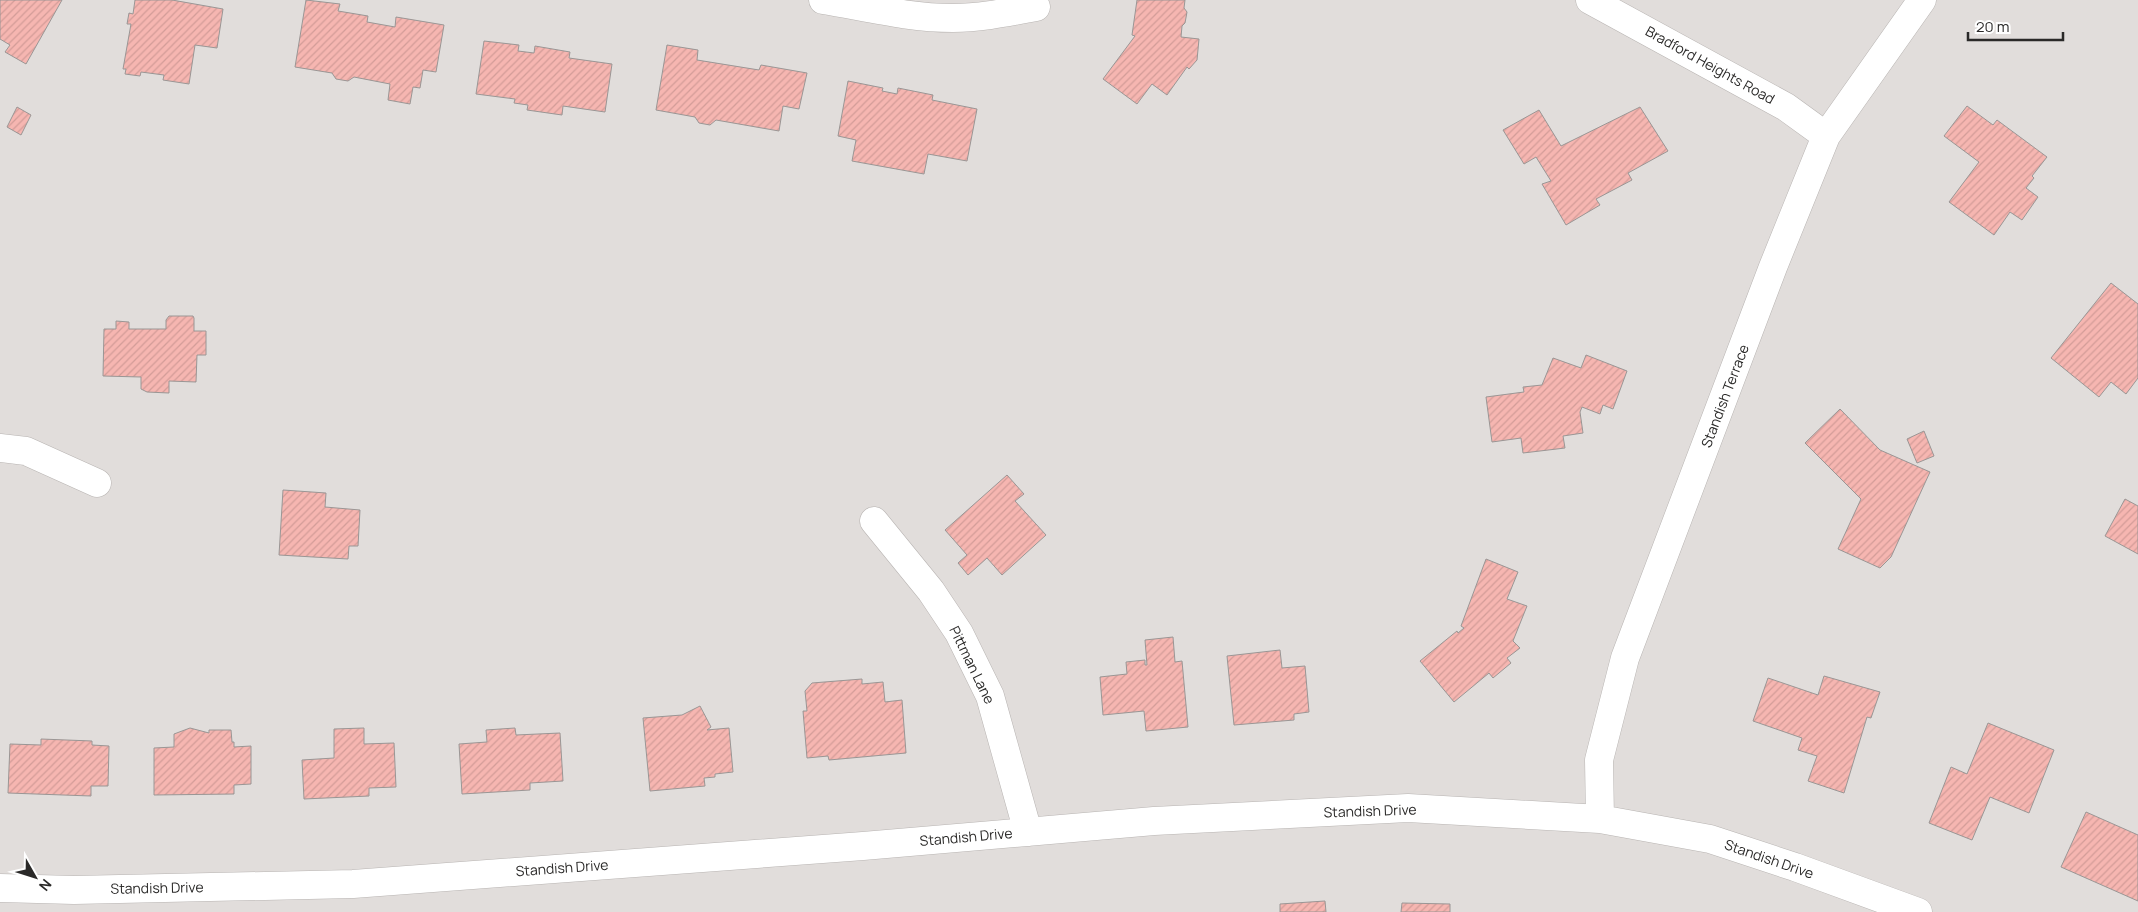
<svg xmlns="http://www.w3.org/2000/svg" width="2138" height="912" viewBox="0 0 2138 912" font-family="Manrope,sans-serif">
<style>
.building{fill:url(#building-hatch);stroke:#9a9695}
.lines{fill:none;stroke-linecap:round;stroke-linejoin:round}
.minor-casing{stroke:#b8b4b2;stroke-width:29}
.minor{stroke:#fff;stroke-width:28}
.labels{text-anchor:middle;stroke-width:5;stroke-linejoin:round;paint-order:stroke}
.street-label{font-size:14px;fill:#2a2928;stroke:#fff}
</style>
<defs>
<pattern id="building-hatch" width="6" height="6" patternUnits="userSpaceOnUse" patternTransform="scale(1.25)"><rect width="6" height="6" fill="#f6b6b1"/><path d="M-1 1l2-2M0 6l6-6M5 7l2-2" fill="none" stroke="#d39c98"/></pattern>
</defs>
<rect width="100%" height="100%" fill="#e1dddb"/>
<!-- building -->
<path class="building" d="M 0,0 L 62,0 L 26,64 L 5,52 L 10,45 L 0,39 Z
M 135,0 L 172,0 L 223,9 L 217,48 L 195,45 L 189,84 L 163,80 L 164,75 L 141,72 L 140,76 L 125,74 L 126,69 L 123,69 L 131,24 L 127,24 L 129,13 L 133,14 Z
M 306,0 L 340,4 L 338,11 L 368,16 L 367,22 L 395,27 L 396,17 L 444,25 L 436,72 L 423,70 L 420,88 L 413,87 L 410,104 L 388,100 L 390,84 L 354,77 L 348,81 L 336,79 L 332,73 L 295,67 Z
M 1137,0 L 1185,0 L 1184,8 L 1187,12 L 1185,23 L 1182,26 L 1181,37 L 1199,39 L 1197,60 L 1189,69 L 1187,67 L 1167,95 L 1152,84 L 1137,104 L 1103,79 L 1135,36 L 1132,35 Z
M 484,41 L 519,45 L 518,51 L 534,53 L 535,46 L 570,52 L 569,58 L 612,64 L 605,112 L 563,106 L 562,115 L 527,110 L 528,105 L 514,103 L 515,99 L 476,94 Z
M 667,45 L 698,50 L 697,60 L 759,70 L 761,65 L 807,73 L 799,109 L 783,106 L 779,131 L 716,120 L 710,125 L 699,123 L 695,117 L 656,110 Z
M 848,81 L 883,88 L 882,91 L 897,94 L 898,88 L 933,95 L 932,100 L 977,109 L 967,161 L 928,154 L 924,174 L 852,161 L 856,140 L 838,136 Z
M 1967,106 L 1993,125 L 1997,120 L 2047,157 L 2032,176 L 2034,178 L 2026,188 L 2038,197 L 2022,220 L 2010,212 L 1994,235 L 1949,202 L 1979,162 L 1944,136 Z
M 17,107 L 31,115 L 21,135 L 7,127 Z
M 1640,107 L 1668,151 L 1628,173 L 1632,180 L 1596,199 L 1600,205 L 1566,225 L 1542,184 L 1551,181 L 1536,157 L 1524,164 L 1503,130 L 1539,110 L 1561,146 Z
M 2111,283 L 2138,304 L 2138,378 L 2126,394 L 2111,382 L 2099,397 L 2051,358 Z
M 169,316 L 193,316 L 194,318 L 194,331 L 206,331 L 206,355 L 197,355 L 196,382 L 169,381 L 169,393 L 147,392 L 141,389 L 141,377 L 103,376 L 104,329 L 116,329 L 116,321 L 129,322 L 129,329 L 166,329 L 166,320 Z
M 1586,355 L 1627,371 L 1613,409 L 1603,405 L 1600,414 L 1582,407 L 1580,412 L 1583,433 L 1563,436 L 1565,448 L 1523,453 L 1521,438 L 1492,442 L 1486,397 L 1524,392 L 1523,387 L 1542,385 L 1553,358 L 1581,368 Z
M 1840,409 L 1880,450 L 1930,472 L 1891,557 L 1880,568 L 1838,549 L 1861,499 L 1805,443 Z
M 1924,431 L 1934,456 L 1917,463 L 1907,439 Z
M 1007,475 L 1024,494 L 1015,501 L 1046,535 L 1002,575 L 987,558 L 968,575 L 958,563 L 967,555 L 945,530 Z
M 283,490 L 326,493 L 325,507 L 360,510 L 358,546 L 349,546 L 348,559 L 279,555 Z
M 2125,499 L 2138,506 L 2138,554 L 2105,536 Z
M 1486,559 L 1518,572 L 1507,599 L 1527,606 L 1513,641 L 1520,648 L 1507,658 L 1511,663 L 1493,678 L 1489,673 L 1454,702 L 1420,661 L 1457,631 L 1458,633 L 1464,628 L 1461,626 Z
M 1173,637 L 1175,662 L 1182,661 L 1188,727 L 1146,731 L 1144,711 L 1103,715 L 1100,677 L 1127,674 L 1126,662 L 1145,660 L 1145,665 L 1147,665 L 1145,640 Z
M 1280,650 L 1282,668 L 1305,666 L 1309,712 L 1294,714 L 1294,720 L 1234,725 L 1227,656 Z
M 1824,676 L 1880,692 L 1871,718 L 1867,717 L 1844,793 L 1808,781 L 1817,756 L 1798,750 L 1802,738 L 1753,721 L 1768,678 L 1818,695 Z
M 862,679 L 862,684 L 883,682 L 885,702 L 902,700 L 906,753 L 829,760 L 828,756 L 807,758 L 803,711 L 807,711 L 805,691 L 812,683 Z
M 700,706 L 711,727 L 707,730 L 729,728 L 733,772 L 715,774 L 715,777 L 704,778 L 705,786 L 650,791 L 643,718 L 682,715 Z
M 1988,723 L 2054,750 L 2029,813 L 1990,797 L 1972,840 L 1929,823 L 1951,767 L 1967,774 Z
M 190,728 L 209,733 L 209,730 L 231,730 L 232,742 L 234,742 L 234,747 L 251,746 L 251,784 L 234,785 L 234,794 L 154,795 L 154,748 L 174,747 L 174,734 Z
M 364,728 L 364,744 L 394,743 L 396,787 L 369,788 L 369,796 L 304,799 L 302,760 L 334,758 L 334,729 Z
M 515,728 L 516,735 L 560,733 L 563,781 L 530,783 L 530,790 L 462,794 L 459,744 L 487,742 L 486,730 Z
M 41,739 L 92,741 L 92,745 L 109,746 L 108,786 L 91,786 L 91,796 L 8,793 L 10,744 L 41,745 Z
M 2086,812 L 2138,835 L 2138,901 L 2061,867 Z
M 1325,901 L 1326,912 L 1280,912 L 1280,904 Z
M 1402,903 L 1450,904 L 1450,912 L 1401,912 Z"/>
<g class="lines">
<defs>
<path id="minor" d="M 823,0 C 866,7 909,18 953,18 C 981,18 1009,12 1036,7
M 1590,0 L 1786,107 L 1826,136
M 0,448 L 26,451 L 97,483
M 874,521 L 931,591 L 959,633 L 990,696 L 1028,832
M 1600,819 L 1599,760 L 1625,658 L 1773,267 L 1826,136 L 1922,0
M 0,888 L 74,890 L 353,884 L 863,846 L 1154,821 L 1408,808 L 1600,819 L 1710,839 L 1795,867 L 1918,912"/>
</defs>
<!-- minor casing -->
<use href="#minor" class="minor-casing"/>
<!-- minor -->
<use href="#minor" class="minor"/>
</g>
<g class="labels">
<!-- street labels -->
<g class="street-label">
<text transform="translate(1710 65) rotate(29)" y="5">Bradford Heights Road</text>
<text transform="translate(1725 396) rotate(-69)" y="5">Standish Terrace</text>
<text transform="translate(972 665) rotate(64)" y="5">Pittman Lane</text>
<text transform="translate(1370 811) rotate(-2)" y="5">Standish Drive</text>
<text transform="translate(966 837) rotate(-5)" y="5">Standish Drive</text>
<text transform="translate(1769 859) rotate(19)" y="5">Standish Drive</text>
<text transform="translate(562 868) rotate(-4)" y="5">Standish Drive</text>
<text transform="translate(157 888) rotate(-1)" y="5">Standish Drive</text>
</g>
</g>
<!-- north arrow -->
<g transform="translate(35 877) rotate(129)" stroke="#ffffff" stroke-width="4" paint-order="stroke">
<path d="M0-4L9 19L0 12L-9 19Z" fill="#2a2928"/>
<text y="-8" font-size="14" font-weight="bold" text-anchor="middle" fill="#2a2928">N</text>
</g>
<!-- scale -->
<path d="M1968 32v8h95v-8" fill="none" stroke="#2a2928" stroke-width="2.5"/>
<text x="1976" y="32" font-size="15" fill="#2a2928" stroke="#ffffff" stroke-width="4" paint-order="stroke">20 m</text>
</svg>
